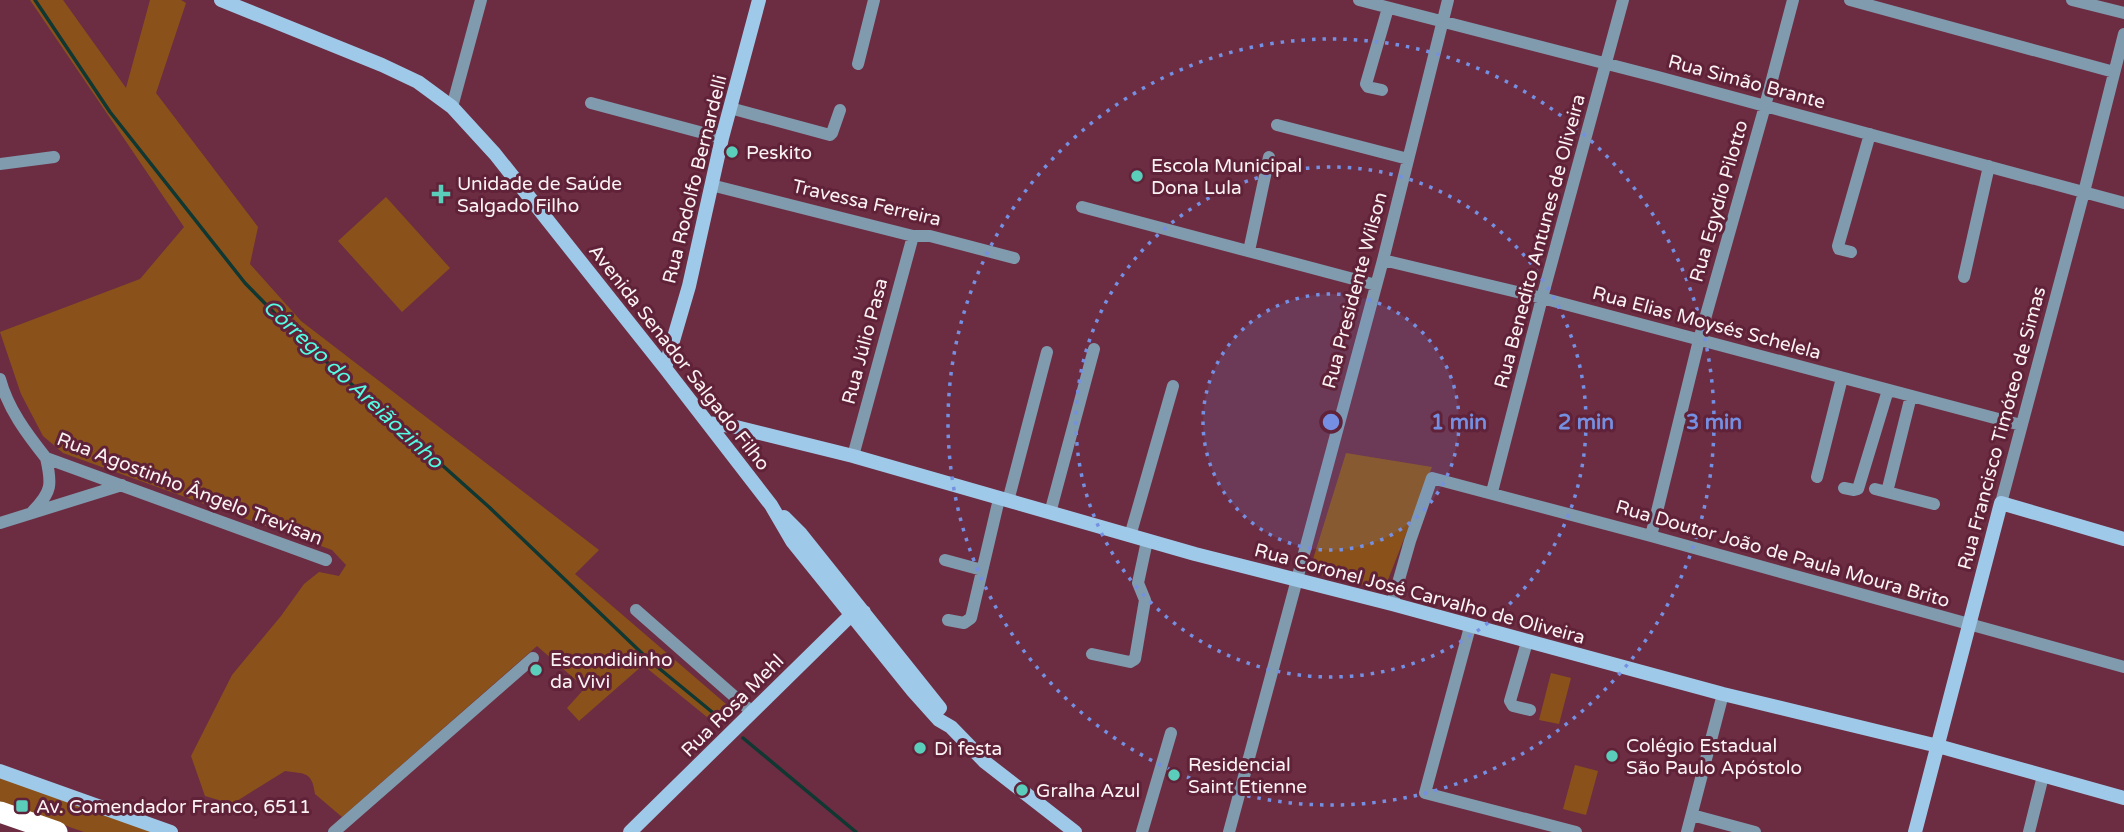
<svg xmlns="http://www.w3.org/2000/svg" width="2124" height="832" viewBox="0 0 2124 832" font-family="'Varela Round',sans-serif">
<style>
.green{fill:#8a521a}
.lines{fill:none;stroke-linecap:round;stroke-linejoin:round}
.stream{stroke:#103731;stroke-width:3.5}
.street{stroke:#809aae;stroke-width:12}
.secondary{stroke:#9fc9e9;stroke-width:14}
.highway{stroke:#fff;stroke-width:21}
.ring{fill:none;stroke:#7590e3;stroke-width:3.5;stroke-dasharray:3.5 7}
.poi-dot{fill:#5bcebb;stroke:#602238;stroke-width:2.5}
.labels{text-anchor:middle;stroke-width:6;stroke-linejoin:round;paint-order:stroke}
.street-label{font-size:19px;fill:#faf2f3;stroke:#602238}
.poi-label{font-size:19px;fill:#faf2f3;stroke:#602238;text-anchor:start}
.water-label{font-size:21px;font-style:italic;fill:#52fbe2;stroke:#602238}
.centre{fill:#7590e3;stroke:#602238;stroke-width:3.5}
.ring-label{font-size:21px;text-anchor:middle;font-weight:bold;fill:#7590e3;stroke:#602238;stroke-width:6;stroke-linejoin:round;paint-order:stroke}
</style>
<rect width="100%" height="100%" fill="#6c2d42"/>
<!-- green -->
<path class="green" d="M 30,0 L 63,0 L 126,88 L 150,0 L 181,0 L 186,3 L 156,93 L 258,227 L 250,264 L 301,321 L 599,550 L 575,574 L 733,710 L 718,726 L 643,665 L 579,721 L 567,708 L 585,688 L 537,646 L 342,817 L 315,794 C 312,771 305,774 285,771 L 232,804 L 205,796 L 191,756 L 232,675 L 281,616 L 304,584 L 319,572 L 339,576 L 346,565 L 332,550 L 63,453 L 43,436 L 21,394 L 0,332 L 140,279 L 184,227 Z
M 386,197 L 450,268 L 402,312 L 338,241 Z
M 1346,453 L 1432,467 L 1384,590 L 1309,572 Z
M 1551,673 L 1571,678 L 1559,724 L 1539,720 Z
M 1575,765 L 1598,771 L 1586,815 L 1563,809 Z
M 0,776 L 157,832 L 84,832 L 0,803 Z"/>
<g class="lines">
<!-- stream -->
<path class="stream" d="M 35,0 L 110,112 L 245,283 L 292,331 L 489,507 L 649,660 L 723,721
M 743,738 L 856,832"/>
<!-- street -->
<path class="street" d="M 1359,0 L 1658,77 L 2124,203
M 1850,0 L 2114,72
M 2072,0 L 2124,13
M 858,64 L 874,0
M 1382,90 L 1368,87 L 1366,84 L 1388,8
M 591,103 L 722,138
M 452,107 L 481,0
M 730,108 L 830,135 L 832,133 L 840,110
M 1277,125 L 1408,159
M 0,164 L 54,157
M 711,185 L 913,236 L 930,236 L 1014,258
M 1082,207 L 1376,285
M 1249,251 L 1269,157
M 1851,252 L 1839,249 L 1838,246 L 1870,134
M 1383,260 L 1542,298 L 2021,425
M 1964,277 L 1989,166
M 0,379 C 8,409 27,434 46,458 L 326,560
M 853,456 L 913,236
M 1817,477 L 1842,378
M 1844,488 L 1854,490 L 1858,489 L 1888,390
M 1875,489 L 1934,504
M 1492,492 L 1542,298 L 1623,0
M 1887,492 L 1911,396
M 1008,501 L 1047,352
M 2001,503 L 2084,192 L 2124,34
M 33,511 C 52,492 52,484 46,458
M 1050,513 L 1094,349
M 0,523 L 122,485
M 1130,536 L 1173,386
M 1651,536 L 1699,340 L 1765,106 L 1793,0
M 945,560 L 982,570
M 1392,604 L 1410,541 L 1432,478 L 1651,536 L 2124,667
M 636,610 L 752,712
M 948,620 L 964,623 L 971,618 L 999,499
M 1470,627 L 1425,793 L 1576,832
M 1527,642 L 1510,701 L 1513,706 L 1530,710
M 1092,654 L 1130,662 L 1135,659 L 1145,600 L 1138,583 L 1147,541
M 1692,815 L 1755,832
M 334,832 L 533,658
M 1142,832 L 1171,733
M 1229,832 L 1383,260 L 1448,0
M 1687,832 L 1723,694
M 2029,832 L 2043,776"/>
<!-- secondary -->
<path class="secondary" d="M 221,0 L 382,65 L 418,82 L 452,107 L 495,154 L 665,368 L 771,505 L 792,541 L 913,691 L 939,720 L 951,727 L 985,762 L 1075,832
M 665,368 L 689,286 L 722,138 L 759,0
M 708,423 L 732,426 L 853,456 L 1195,554 L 1392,604 L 1723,694 L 1938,746 L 2124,798
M 784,517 L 801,534 L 940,708
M 0,771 L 171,832
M 630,832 L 851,615 L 864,612
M 1915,832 L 2001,503 L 2124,539"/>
<!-- highway -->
<path class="highway" d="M 0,812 L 57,832"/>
</g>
<!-- distance rings -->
<circle cx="1331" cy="422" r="128" fill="#7590e3" fill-opacity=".12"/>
<g class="ring">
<circle cx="1331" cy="422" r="128"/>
<circle cx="1331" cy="422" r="255"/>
<circle cx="1331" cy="422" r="383"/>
</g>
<!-- markers -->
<g class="poi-dot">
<circle cx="732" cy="152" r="7"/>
<circle cx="1137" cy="176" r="7"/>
<path d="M437.5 183.5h7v7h7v7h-7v7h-7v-7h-7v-7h7z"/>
<circle cx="536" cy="670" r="7"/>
<circle cx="920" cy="748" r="7"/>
<circle cx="1612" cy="756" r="7"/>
<circle cx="1174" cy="775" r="7"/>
<circle cx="1022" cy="790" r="7"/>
<rect x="15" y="799" width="14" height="14" rx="3.5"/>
</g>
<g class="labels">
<!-- street labels -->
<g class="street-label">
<text transform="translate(1747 81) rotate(15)" y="7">Rua Simão Brante</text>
<text transform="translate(694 179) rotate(-76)" y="7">Rua Rodolfo Bernardelli</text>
<text transform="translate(1718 201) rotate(-74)" y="7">Rua Egydio Pilotto</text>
<text transform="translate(867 202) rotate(13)" y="7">Travessa Ferreira</text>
<text transform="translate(1539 241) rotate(-75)" y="7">Rua Benedito Antunes de Oliveira</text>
<text transform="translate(1354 290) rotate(-75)" y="7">Rua Presidente Wilson</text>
<text transform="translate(1707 322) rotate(15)" y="7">Rua Elias Moysés Schelela</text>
<text transform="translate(864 341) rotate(-75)" y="7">Rua Júlio Pasa</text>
<text transform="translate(680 357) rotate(52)" y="7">Avenida Senador Salgado Filho</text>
<text transform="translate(2001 428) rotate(-75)" y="7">Rua Francisco Timóteo de Simas</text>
<text transform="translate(190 488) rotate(21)" y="7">Rua Agostinho Ângelo Trevisan</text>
<text transform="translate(1783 553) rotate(16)" y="7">Rua Doutor João de Paula Moura Brito</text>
<text transform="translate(1420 593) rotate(15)" y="7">Rua Coronel José Carvalho de Oliveira</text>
<text transform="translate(732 705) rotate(-45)" y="7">Rua Rosa Mehl</text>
</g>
<!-- poi labels -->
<g class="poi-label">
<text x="746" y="159">Peskito</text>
<text x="1151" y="172">Escola Municipal<tspan x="1151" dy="22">Dona Lula</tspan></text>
<text x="457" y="190">Unidade de Saúde<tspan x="457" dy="22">Salgado Filho</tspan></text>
<text x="550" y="666">Escondidinho<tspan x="550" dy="22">da Vivi</tspan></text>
<text x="1626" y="752">Colégio Estadual<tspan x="1626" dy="22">São Paulo Apóstolo</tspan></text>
<text x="934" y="755">Di festa</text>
<text x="1188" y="771">Residencial<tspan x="1188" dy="22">Saint Etienne</tspan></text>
<text x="1036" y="797">Gralha Azul</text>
<text x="36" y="813">Av. Comendador Franco, 6511</text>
</g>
<!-- water labels -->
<g class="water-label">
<text transform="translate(353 384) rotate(43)" y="7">Córrego do Areiãozinho</text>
</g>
</g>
<circle cx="1331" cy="422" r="10" class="centre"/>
<g class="ring-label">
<text x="1459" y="429">1 min</text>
<text x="1586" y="429">2 min</text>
<text x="1714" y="429">3 min</text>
</g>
</svg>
